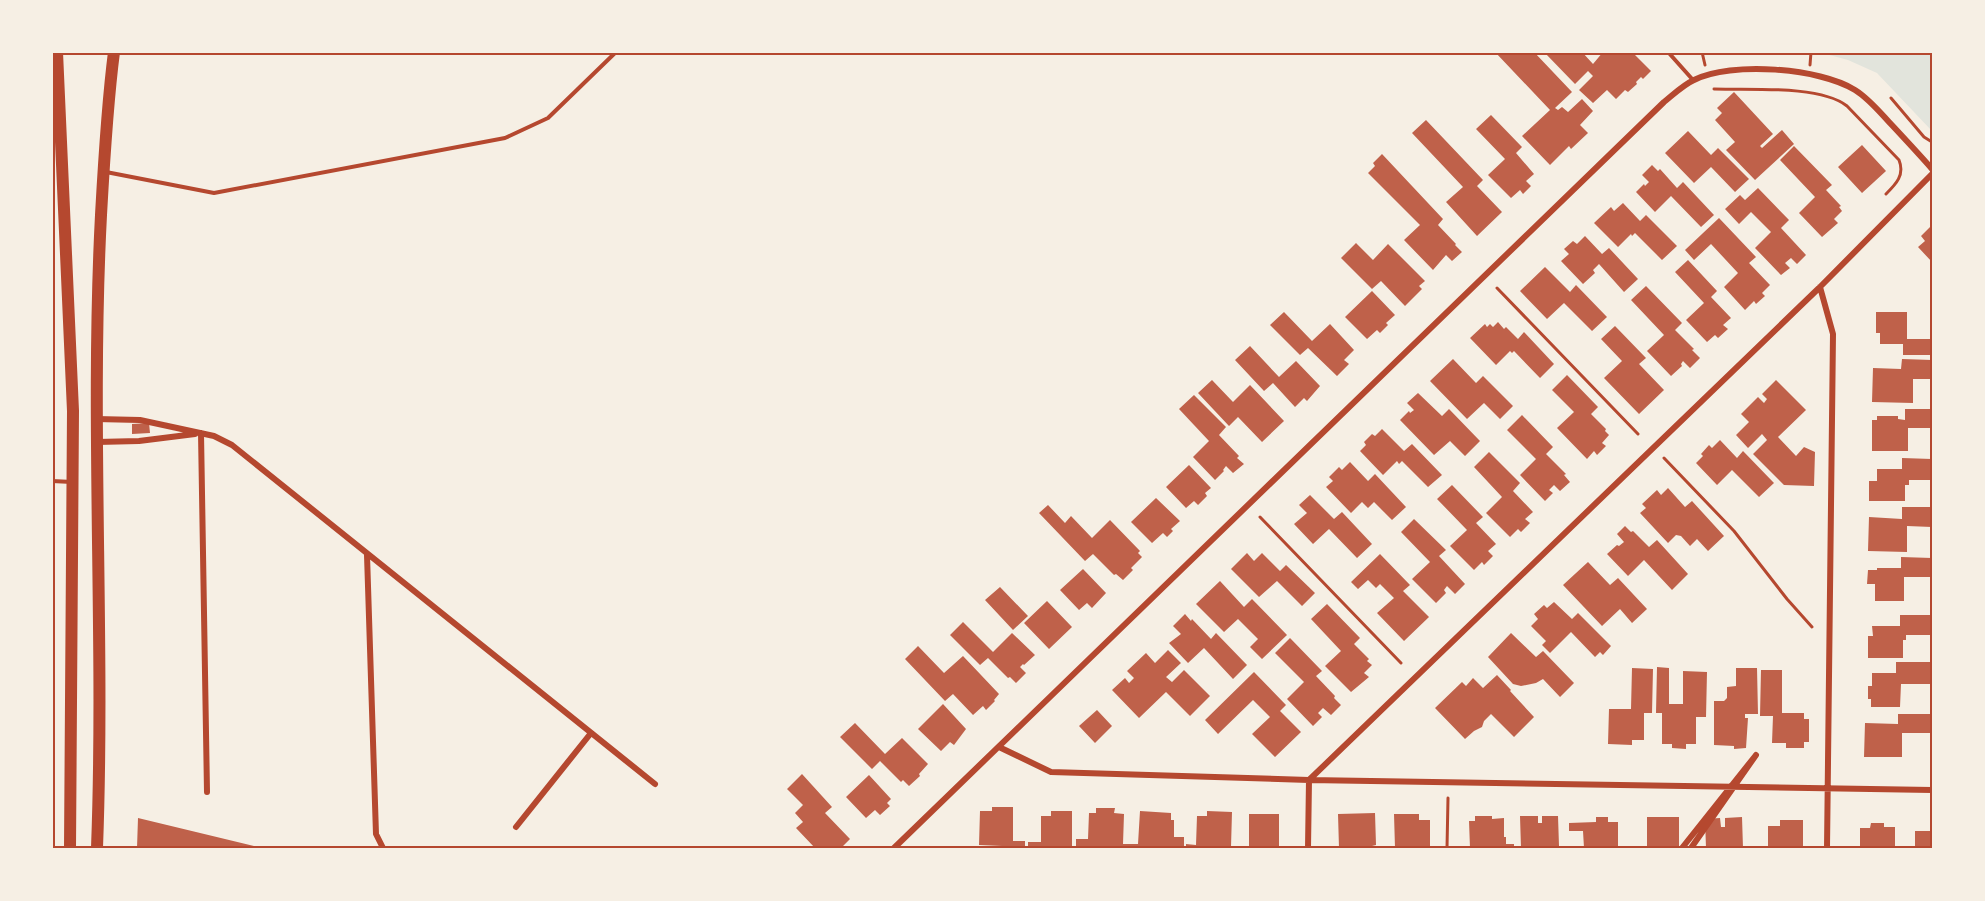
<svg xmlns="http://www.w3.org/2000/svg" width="1985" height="901" viewBox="0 0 1985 901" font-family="Arial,sans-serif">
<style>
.green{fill:#e2e4dc}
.building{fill:#bf614a}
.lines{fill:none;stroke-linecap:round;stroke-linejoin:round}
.path{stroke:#b5482f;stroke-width:3}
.service{stroke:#b5482f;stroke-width:4}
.minor{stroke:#b5482f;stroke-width:6}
.trunk{stroke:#b5482f;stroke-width:12}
.neatline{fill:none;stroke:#b5482f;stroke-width:2}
</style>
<rect width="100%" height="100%" fill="#f6efe4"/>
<!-- green -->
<path class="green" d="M 1822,53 L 1932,53 L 1932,131 L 1877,73 L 1848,60 Z"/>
<!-- building -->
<path class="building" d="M 1495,52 L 1534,52 L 1572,92 L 1555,108 L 1558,110 L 1562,107 L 1568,112 L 1582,99 L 1593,111 L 1580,125 L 1588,133 L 1571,149 L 1569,146 L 1550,165 L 1522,136 L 1550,110 Z
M 1544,52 L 1582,52 L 1593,64 L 1603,52 L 1632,52 L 1651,71 L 1643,79 L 1641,77 L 1636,82 L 1637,84 L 1628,92 L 1625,90 L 1616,99 L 1607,90 L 1593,103 L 1579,90 L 1593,76 L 1588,71 L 1575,84 Z
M 1734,92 L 1773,134 L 1760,146 L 1762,148 L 1782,130 L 1794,144 L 1755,180 L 1726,150 L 1735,142 L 1715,120 L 1722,113 L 1717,108 Z
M 1491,115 L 1522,147 L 1516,153 L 1534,174 L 1526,181 L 1531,186 L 1523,194 L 1520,190 L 1511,198 L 1488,175 L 1505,159 L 1476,129 Z
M 1426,120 L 1483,180 L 1477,186 L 1502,212 L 1477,236 L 1446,202 L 1463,187 L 1412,133 Z
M 1688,131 L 1711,155 L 1718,148 L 1749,179 L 1735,192 L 1711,167 L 1694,183 L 1665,153 Z
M 1862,145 L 1886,171 L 1862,193 L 1838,167 Z
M 1794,146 L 1832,185 L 1826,190 L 1841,206 L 1839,207 L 1842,211 L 1834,219 L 1838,223 L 1822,237 L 1799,213 L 1815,197 L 1780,160 Z
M 1382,154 L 1443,219 L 1438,225 L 1456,244 L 1455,245 L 1462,252 L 1452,261 L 1446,255 L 1433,270 L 1404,240 L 1420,225 L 1368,173 L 1375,166 L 1373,163 Z
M 1652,165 L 1658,171 L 1660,169 L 1677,188 L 1683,182 L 1714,215 L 1701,227 L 1671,196 L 1655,212 L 1636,192 L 1644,184 L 1645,186 L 1649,182 L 1642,175 Z
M 1758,188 L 1789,220 L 1781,228 L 1806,255 L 1797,264 L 1791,258 L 1785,263 L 1790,268 L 1781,275 L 1755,248 L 1771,232 L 1751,212 L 1739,224 L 1725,209 L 1740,195 L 1745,200 Z
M 1623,203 L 1640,221 L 1646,215 L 1677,246 L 1662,260 L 1635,233 L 1632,236 L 1631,234 L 1618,247 L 1594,223 L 1611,207 L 1614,211 Z
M 1719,218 L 1756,257 L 1749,263 L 1770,285 L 1762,293 L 1765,296 L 1756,304 L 1754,301 L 1745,310 L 1724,287 L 1738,273 L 1711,244 L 1694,260 L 1685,250 Z
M 1932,225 L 1932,262 L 1918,247 L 1925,241 L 1921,236 Z
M 1585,236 L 1602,254 L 1609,248 L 1638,279 L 1624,292 L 1599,264 L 1593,270 L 1595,273 L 1583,284 L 1561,261 L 1569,254 L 1564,249 L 1573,241 L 1577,244 Z
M 1356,243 L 1373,260 L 1388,244 L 1425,281 L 1419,286 L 1422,289 L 1405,306 L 1381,281 L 1372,289 L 1341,258 Z
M 1688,260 L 1717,291 L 1711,297 L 1731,318 L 1723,325 L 1728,329 L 1718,338 L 1715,335 L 1707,342 L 1686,320 L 1704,303 L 1675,272 Z
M 1545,267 L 1570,292 L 1576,285 L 1607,317 L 1592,331 L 1564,303 L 1547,319 L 1520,291 Z
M 1646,286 L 1682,323 L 1675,330 L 1694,349 L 1692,350 L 1700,358 L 1690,368 L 1683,361 L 1681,364 L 1682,366 L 1671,376 L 1647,351 L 1664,335 L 1631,300 Z
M 1372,291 L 1395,315 L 1386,323 L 1388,325 L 1380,333 L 1377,330 L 1367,339 L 1345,317 Z
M 1284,312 L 1312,341 L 1330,324 L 1354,350 L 1344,360 L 1349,364 L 1337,376 L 1308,348 L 1300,355 L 1270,325 Z
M 1876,312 L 1907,312 L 1907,339 L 1932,339 L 1932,355 L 1903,355 L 1903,344 L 1880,344 L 1880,333 L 1876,333 Z
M 1498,322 L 1504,329 L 1506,327 L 1518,339 L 1524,332 L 1554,364 L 1540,378 L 1514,351 L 1512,353 L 1510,351 L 1496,365 L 1470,338 L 1485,324 L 1487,327 L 1490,324 L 1493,327 Z
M 1615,326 L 1646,358 L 1639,364 L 1664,390 L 1639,414 L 1604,378 L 1622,361 L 1601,339 Z
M 1250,346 L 1279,377 L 1296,361 L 1320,386 L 1307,401 L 1304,398 L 1295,407 L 1273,383 L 1264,391 L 1235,360 Z
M 1453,359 L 1476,383 L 1483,376 L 1513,406 L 1500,419 L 1484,403 L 1467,419 L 1430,381 Z
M 1902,359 L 1932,360 L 1932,379 L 1913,379 L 1913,403 L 1872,402 L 1873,368 L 1901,369 Z
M 1567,375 L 1598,407 L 1591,414 L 1606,429 L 1605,431 L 1609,435 L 1602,443 L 1606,446 L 1597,455 L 1594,451 L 1587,459 L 1557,428 L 1574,412 L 1552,390 Z
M 1212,380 L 1233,402 L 1250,385 L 1284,421 L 1262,442 L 1238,417 L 1229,426 L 1198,393 Z
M 1776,380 L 1806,410 L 1778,437 L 1796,456 L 1804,447 L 1815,452 L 1814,486 L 1784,485 L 1753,454 L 1767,440 L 1762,434 L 1748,448 L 1736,435 L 1749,422 L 1741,414 L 1758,397 L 1764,403 L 1767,399 L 1762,394 Z
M 1418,393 L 1442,416 L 1449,409 L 1480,441 L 1465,456 L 1450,441 L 1434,455 L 1400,420 L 1409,411 L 1410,413 L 1414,410 L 1407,403 Z
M 1194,395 L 1226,427 L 1219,435 L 1239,456 L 1237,458 L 1244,464 L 1233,473 L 1226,466 L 1223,470 L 1224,471 L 1215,480 L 1193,457 L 1209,441 L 1179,409 Z
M 1905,409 L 1932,409 L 1932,428 L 1908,428 L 1908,451 L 1872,451 L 1872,420 L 1877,420 L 1877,416 L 1898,416 L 1898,419 L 1905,420 Z
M 1522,415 L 1553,447 L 1546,454 L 1566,474 L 1564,475 L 1570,482 L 1560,491 L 1554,485 L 1549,490 L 1553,493 L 1545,501 L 1520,475 L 1536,459 L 1507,430 Z
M 149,423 L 150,433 L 132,434 L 132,424 Z
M 1382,429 L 1404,451 L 1412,444 L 1442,475 L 1428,487 L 1402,461 L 1399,464 L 1397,461 L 1383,475 L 1360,451 L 1366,445 L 1364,442 L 1372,434 L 1375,436 Z
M 1720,440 L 1737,458 L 1743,451 L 1774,483 L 1759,497 L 1732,470 L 1717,485 L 1696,463 L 1703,456 L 1701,454 L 1709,445 L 1712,448 Z
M 1489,452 L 1520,483 L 1513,491 L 1533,512 L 1525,519 L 1530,523 L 1521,532 L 1518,529 L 1510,537 L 1486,513 L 1502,497 L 1474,467 Z
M 1902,458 L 1932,459 L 1932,480 L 1909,480 L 1909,485 L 1905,485 L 1905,501 L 1869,501 L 1869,481 L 1877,481 L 1877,469 L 1902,469 Z
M 1350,462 L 1368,481 L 1375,474 L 1406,507 L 1392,520 L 1374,502 L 1368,508 L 1362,502 L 1351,513 L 1326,487 L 1333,481 L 1329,477 L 1339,467 L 1342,470 Z
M 1189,465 L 1211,488 L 1205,493 L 1207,496 L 1198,505 L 1194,501 L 1186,508 L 1166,487 Z
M 1452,485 L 1483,517 L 1476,523 L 1496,544 L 1488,551 L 1493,556 L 1484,565 L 1482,562 L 1474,570 L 1450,546 L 1467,530 L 1437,499 Z
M 1668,488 L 1685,507 L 1692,501 L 1724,536 L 1708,551 L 1697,539 L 1690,546 L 1681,536 L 1676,535 L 1668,543 L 1640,513 L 1646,508 L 1642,504 L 1657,490 L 1661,495 Z
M 1310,495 L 1334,519 L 1342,512 L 1372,544 L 1357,558 L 1329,529 L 1313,544 L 1294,524 L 1307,513 L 1299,505 Z
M 1156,498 L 1180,521 L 1171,529 L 1173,531 L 1167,537 L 1163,533 L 1152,543 L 1131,522 Z
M 1048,505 L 1065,523 L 1071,516 L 1092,538 L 1110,520 L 1140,551 L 1138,553 L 1142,557 L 1131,568 L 1133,570 L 1123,580 L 1116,574 L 1114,575 L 1093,554 L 1085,561 L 1039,513 Z
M 1902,507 L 1932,507 L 1932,527 L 1907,526 L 1907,552 L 1868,551 L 1869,517 L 1902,519 Z
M 1414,519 L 1446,550 L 1439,556 L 1465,584 L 1455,594 L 1447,586 L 1444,590 L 1446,593 L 1436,603 L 1412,579 L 1430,562 L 1401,532 Z
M 1625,526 L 1631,532 L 1633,531 L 1649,547 L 1657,540 L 1688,574 L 1672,590 L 1644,560 L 1628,576 L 1607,554 L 1617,545 L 1619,546 L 1624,542 L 1617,534 Z
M 1247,553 L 1254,561 L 1262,553 L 1280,571 L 1286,565 L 1315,593 L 1302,606 L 1277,581 L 1259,597 L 1231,569 Z
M 1380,554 L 1410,585 L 1403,591 L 1429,617 L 1404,641 L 1377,613 L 1394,598 L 1380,584 L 1376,588 L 1368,580 L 1358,589 L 1351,582 Z
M 1901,557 L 1932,558 L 1932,577 L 1904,577 L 1904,601 L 1875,601 L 1875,584 L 1867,584 L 1868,570 L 1877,570 L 1877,568 L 1901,568 Z
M 1588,562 L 1610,585 L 1618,578 L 1647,609 L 1632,623 L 1620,609 L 1602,626 L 1563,585 Z
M 1083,569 L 1106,593 L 1092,608 L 1087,603 L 1079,610 L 1060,590 Z
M 1220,581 L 1244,607 L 1252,599 L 1287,635 L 1262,659 L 1250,647 L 1258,639 L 1238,619 L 1224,632 L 1196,604 Z
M 1000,587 L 1028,616 L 1013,630 L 985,600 Z
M 1047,601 L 1072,627 L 1049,649 L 1024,623 Z
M 1554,602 L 1572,619 L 1578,613 L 1611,646 L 1603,655 L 1600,652 L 1595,657 L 1571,632 L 1550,653 L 1542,645 L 1546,641 L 1531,626 L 1538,619 L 1534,614 L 1544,605 L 1547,608 Z
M 1327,604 L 1360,638 L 1354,644 L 1369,659 L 1367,661 L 1372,665 L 1364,673 L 1369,677 L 1351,692 L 1325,666 L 1341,651 L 1311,619 Z
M 1185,614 L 1191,621 L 1192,619 L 1211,639 L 1216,633 L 1247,665 L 1233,679 L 1204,648 L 1188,663 L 1169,643 L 1181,634 L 1173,626 Z
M 1900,615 L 1932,615 L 1932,635 L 1906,635 L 1906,640 L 1903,640 L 1903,658 L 1868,658 L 1868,636 L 1873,636 L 1872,626 L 1900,626 Z
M 963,622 L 993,652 L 1012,633 L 1035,655 L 1024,665 L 1023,664 L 1020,667 L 1026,673 L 1016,683 L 1010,677 L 1008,678 L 988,658 L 980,665 L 950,635 Z
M 1511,633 L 1536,657 L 1543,651 L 1574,683 L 1560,697 L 1543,679 L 1536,683 L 1521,686 L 1513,684 L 1488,657 Z
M 1290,638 L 1322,671 L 1316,676 L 1335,696 L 1334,698 L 1341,705 L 1331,715 L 1323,708 L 1318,713 L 1322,717 L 1313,726 L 1287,699 L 1304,682 L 1275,653 Z
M 918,646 L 944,673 L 963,656 L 999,694 L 994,700 L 995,701 L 986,710 L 983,706 L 973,715 L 953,694 L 945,701 L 905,659 Z
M 1168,650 L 1181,663 L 1166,677 L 1172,682 L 1184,670 L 1210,696 L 1190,716 L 1166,692 L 1139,718 L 1112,690 L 1125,678 L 1129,683 L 1134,678 L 1127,671 L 1146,653 L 1155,663 Z
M 1896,662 L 1932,662 L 1932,684 L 1901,684 L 1900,707 L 1871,707 L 1871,699 L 1868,699 L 1868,686 L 1872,686 L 1872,673 L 1896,673 Z
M 1657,667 L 1669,668 L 1669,704 L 1683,704 L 1683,671 L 1707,672 L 1706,717 L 1696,717 L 1696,744 L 1686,744 L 1686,749 L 1672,748 L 1672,744 L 1662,744 L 1662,713 L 1656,713 Z
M 1632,668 L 1653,669 L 1652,713 L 1644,713 L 1644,740 L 1632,740 L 1632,745 L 1608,744 L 1609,709 L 1631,709 Z
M 1736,668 L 1757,668 L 1758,714 L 1745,714 L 1745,718 L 1748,718 L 1746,748 L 1734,749 L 1734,746 L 1714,745 L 1714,701 L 1724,701 L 1727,698 L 1727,687 L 1736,686 Z
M 1761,670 L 1782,670 L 1782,713 L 1804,713 L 1804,719 L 1809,719 L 1809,742 L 1804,742 L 1804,748 L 1786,748 L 1786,743 L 1772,743 L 1773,716 L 1760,716 Z
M 1254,672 L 1286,705 L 1280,711 L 1301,732 L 1275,757 L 1252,734 L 1270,717 L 1253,700 L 1218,734 L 1205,720 Z
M 1497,675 L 1511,690 L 1510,691 L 1534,717 L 1514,737 L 1491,714 L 1484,721 L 1482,727 L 1474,731 L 1465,739 L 1435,708 L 1462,682 L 1466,686 L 1473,678 L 1483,688 Z
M 943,704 L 966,729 L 954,745 L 950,742 L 941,751 L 918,729 Z
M 1097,710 L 1112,726 L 1095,743 L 1079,726 Z
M 1898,714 L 1932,714 L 1932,733 L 1902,733 L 1902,757 L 1864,757 L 1865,723 L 1898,724 Z
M 855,723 L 885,754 L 902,738 L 928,764 L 919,774 L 920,776 L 909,786 L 903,780 L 901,782 L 880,761 L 872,769 L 840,737 Z
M 802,774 L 832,807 L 825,813 L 850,839 L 841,848 L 815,848 L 796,828 L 803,822 L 795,813 L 803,805 L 787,789 Z
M 869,775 L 891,799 L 887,803 L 890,806 L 880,815 L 875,810 L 866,818 L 846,797 Z
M 992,807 L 1013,807 L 1013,841 L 1025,841 L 1025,848 L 1002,848 L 1002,846 L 979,845 L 980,811 L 992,811 Z
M 1096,808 L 1115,808 L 1114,813 L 1124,814 L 1123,844 L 1138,844 L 1140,811 L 1171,813 L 1171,820 L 1174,820 L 1174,837 L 1184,837 L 1184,848 L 1076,848 L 1076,839 L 1088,839 L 1089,813 L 1096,813 Z
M 1051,811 L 1072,811 L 1072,848 L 1028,848 L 1028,842 L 1041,842 L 1041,816 L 1051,816 Z
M 1207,811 L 1232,812 L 1231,847 L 1186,848 L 1186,844 L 1196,845 L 1197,816 L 1207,816 Z
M 1375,813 L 1376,845 L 1372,846 L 1372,848 L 1339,848 L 1338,814 Z
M 1249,814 L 1279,814 L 1279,848 L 1249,848 Z
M 1394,814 L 1419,814 L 1419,820 L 1430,820 L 1430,846 L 1440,847 L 1440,848 L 1395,848 Z
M 1475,816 L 1492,816 L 1492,819 L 1504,818 L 1504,837 L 1506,837 L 1506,844 L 1514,844 L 1514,848 L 1470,848 L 1469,821 L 1475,821 Z
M 1520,816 L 1538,816 L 1538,823 L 1542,823 L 1542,816 L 1558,816 L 1559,846 L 1556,846 L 1556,848 L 1521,848 Z
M 1596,817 L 1608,817 L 1608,822 L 1618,822 L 1618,848 L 1584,848 L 1583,831 L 1569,831 L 1569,823 L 1596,822 Z
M 1647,817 L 1679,817 L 1679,848 L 1647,848 Z
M 1742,817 L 1743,848 L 1706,848 L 1705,819 L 1720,818 L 1721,827 L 1725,827 L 1725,818 Z
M 138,818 L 262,848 L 137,848 Z
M 1780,820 L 1803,820 L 1803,848 L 1768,848 L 1768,826 L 1780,826 Z
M 1871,823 L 1884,823 L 1884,827 L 1895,827 L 1895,848 L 1860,848 L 1860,828 L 1870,828 Z
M 1915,831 L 1932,831 L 1932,848 L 1915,848 Z"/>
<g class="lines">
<!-- path -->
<path class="path" d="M 1702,52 L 1705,65
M 1810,65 L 1811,52
M 1714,89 C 1749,90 1821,85 1847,106 L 1899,160 C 1905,175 1896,184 1886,194
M 1891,98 L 1924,137 L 1932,142
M 1497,288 L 1638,434
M 1664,458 L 1734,531 L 1787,599 L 1812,627
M 1260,517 L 1401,663
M 1447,848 L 1448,798"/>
<!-- service -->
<path class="service" d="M 1668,52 L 1693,80
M 106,172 L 214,193 L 505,138 L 548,118 L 616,52
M 52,481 L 72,482"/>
<!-- minor -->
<path class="minor" d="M 1820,287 L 1833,334 L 1827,848
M 96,419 L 140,420 L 214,436 L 232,445 L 655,784
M 201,433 L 207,792
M 97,442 L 139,441 L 195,434
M 367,555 L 376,834 L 383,848
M 999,747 L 1051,772 L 1309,780 L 1932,790
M 516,827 L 591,733
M 894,848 L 1664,102 C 1674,94 1683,85 1694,80 C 1731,61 1820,68 1855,90 C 1868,98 1878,110 1889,122 C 1903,137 1918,153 1932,169
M 1308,848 L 1309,780 L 1820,287 L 1932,174
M 1682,848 L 1756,755 L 1691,848"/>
<!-- trunk -->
<path class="trunk" d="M 57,52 L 73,411 L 70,848
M 97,848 C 105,637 90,426 101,215 C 104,161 107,106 114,52"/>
</g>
<!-- border -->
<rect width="1985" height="901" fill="none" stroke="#f6efe4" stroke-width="108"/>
<rect x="54" y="54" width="1877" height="793" class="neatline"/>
</svg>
